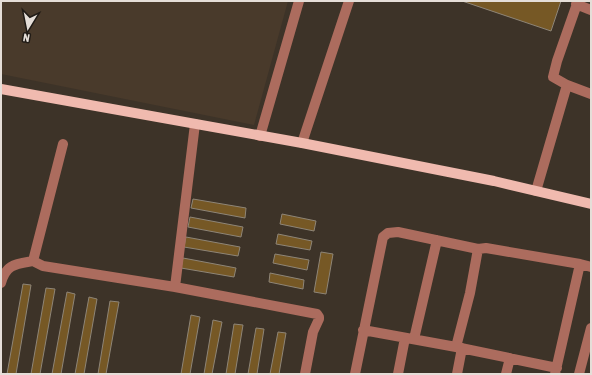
<svg xmlns="http://www.w3.org/2000/svg" width="592" height="375" viewBox="0 0 592 375" font-family="'Asap Condensed',sans-serif">
<style>
.built{fill:#493a2b}
.building{fill:#765825;stroke:#8e8577}
.lines{fill:none;stroke-linecap:round;stroke-linejoin:round}
.minor{stroke:#ac6c5e;stroke-width:10}
.major{stroke:#f0baaf;stroke-width:10}
</style>
<rect width="100%" height="100%" fill="#3d3328"/>
<!-- built -->
<path class="built" d="M 1,1 L 288,1 L 254,125 L 1,74 Z"/>
<!-- building -->
<path class="building" d="M 462,1 L 561,1 L 551,31 Z
M 193,199 L 246,208 L 245,218 L 191,208 Z
M 282,214 L 316,221 L 314,231 L 280,224 Z
M 190,217 L 243,227 L 241,237 L 188,227 Z
M 278,234 L 312,241 L 310,250 L 276,244 Z
M 186,237 L 240,247 L 238,256 L 184,247 Z
M 321,252 L 333,254 L 326,294 L 314,292 Z
M 275,254 L 309,260 L 307,270 L 273,263 Z
M 183,258 L 236,268 L 234,277 L 181,268 Z
M 270,273 L 304,280 L 303,289 L 269,282 Z
M 23,284 L 31,285 L 16,374 L 7,374 Z
M 46,288 L 55,289 L 40,374 L 31,374 Z
M 67,292 L 75,294 L 61,374 L 52,374 Z
M 89,297 L 97,299 L 84,374 L 75,374 Z
M 110,301 L 119,302 L 106,374 L 98,374 Z
M 191,315 L 200,317 L 190,374 L 181,374 Z
M 213,320 L 222,322 L 212,374 L 204,374 Z
M 234,324 L 243,325 L 235,374 L 226,374 Z
M 256,328 L 264,329 L 257,374 L 248,374 Z
M 278,332 L 286,333 L 279,374 L 270,374 Z"/>
<g class="lines">
<!-- minor -->
<path class="minor" d="M 578,1 L 557,61 L 553,77 L 567,85 L 591,94
M 576,4 L 591,10
M 260,136 L 299,1
M 302,143 L 349,1
M 63,144 L 33,261 L 43,266 L 175,287 L 317,314 L 319,317 L 319,319 L 313,332 L 305,374
M 536,191 L 567,85
M 1,283 C 6,264 16,264 33,261
M 175,287 L 195,124
M 363,330 L 456,347 L 557,368
M 414,339 L 437,240
M 456,347 L 470,293 L 478,249
M 355,374 L 383,237 L 388,233 L 398,232 L 478,249 L 486,248 L 580,264
M 398,374 L 405,338
M 457,374 L 462,348
M 506,374 L 510,358
M 555,374 L 580,264 L 591,267
M 579,374 L 591,328"/>
<!-- major -->
<path class="major" d="M 1,89 L 302,143 L 494,181 L 591,204"/>
</g>
<!-- border -->
<rect width="592" height="375" fill="none" stroke="#e5ded8" stroke-width="4"/>
<!-- north arrow -->
<g transform="translate(28 28) rotate(190)" stroke="#201b16" stroke-width="3" paint-order="stroke">
<path d="M0-3L7 15L0 10L-7 15Z" fill="#e5ded8"/>
<text y="-6" font-size="11" font-weight="bold" text-anchor="middle" fill="#e5ded8">N</text>
</g>
</svg>
